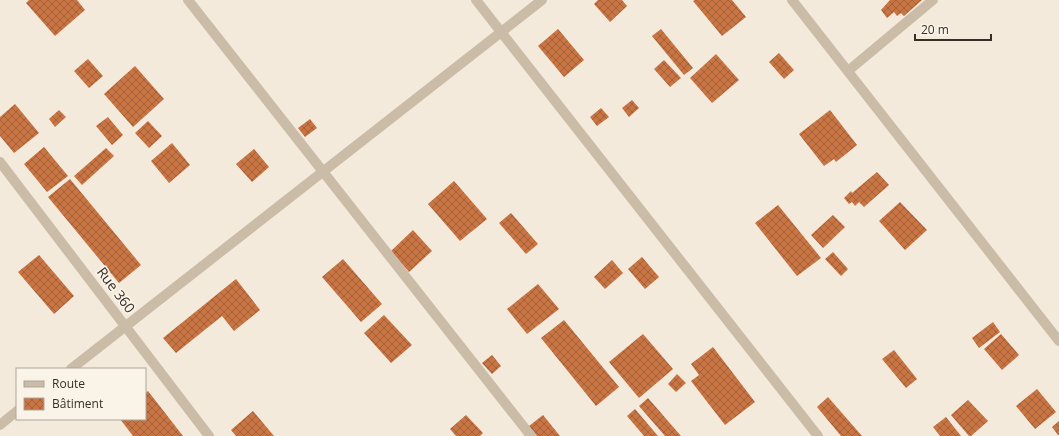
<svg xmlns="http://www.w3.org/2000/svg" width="1059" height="436" viewBox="0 0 1059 436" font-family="'Open Sans',sans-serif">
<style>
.building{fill:url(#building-cross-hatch)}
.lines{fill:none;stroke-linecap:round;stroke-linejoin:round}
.minor{stroke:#cbbca7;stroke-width:10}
.labels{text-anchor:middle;stroke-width:3.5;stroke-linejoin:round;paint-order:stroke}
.street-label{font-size:14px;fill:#372e28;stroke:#faf4e8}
</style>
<defs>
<pattern id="building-cross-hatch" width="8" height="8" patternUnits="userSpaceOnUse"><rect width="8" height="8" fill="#c97443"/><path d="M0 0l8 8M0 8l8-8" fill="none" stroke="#a46038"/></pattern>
</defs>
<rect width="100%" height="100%" fill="#f3eadb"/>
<!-- building -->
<path class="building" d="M 29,0 L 77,0 L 85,10 L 55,36 L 26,3 Z
M 598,0 L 622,0 L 627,6 L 610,22 L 594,4 Z
M 695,0 L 732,0 L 746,17 L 722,36 L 693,1 Z
M 890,0 L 922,0 L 904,16 L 901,13 L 897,16 L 894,12 L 887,18 L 881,10 Z
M 558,29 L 584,60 L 564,77 L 538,46 Z
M 661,29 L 693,68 L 684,75 L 652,36 Z
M 779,53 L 794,70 L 784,79 L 769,62 Z
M 716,54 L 739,80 L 712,103 L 690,78 Z
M 88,59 L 103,76 L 89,88 L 74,71 Z
M 664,60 L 681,78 L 670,87 L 654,69 Z
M 135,66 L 164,99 L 133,127 L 104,94 Z
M 632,100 L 639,108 L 629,117 L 622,108 Z
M 15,104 L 39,133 L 14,153 L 0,136 L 0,117 Z
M 601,108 L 609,117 L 597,126 L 590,117 Z
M 59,110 L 66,117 L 55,127 L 49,119 Z
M 830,110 L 857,145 L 836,162 L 834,159 L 824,166 L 799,134 Z
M 108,117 L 123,135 L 112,145 L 96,126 Z
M 310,119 L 317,128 L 305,137 L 298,128 Z
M 148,121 L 162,136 L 149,148 L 135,133 Z
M 172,143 L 190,165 L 169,183 L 151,161 Z
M 44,147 L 68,176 L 47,192 L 24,164 Z
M 106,148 L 114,156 L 82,185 L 74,176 Z
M 254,149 L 269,167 L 252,182 L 236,164 Z
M 877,172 L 889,185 L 864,207 L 859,202 L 855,206 L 852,202 L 849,204 L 844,198 L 851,191 L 852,193 Z
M 70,179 L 141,265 L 119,283 L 48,197 Z
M 454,181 L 487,219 L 460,241 L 428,204 Z
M 900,202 L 927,230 L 905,250 L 879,221 Z
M 778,205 L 821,258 L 797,276 L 755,223 Z
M 511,213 L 538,244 L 526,254 L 499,223 Z
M 833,215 L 845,227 L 823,248 L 811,235 Z
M 413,230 L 432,251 L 409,272 L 391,251 Z
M 833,252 L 848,269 L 841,276 L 825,259 Z
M 39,255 L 74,296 L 54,314 L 18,272 Z
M 642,257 L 659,277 L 645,289 L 628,269 Z
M 343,259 L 382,304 L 361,322 L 322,277 Z
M 612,260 L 623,273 L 605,289 L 594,277 Z
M 236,279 L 260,310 L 234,331 L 222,316 L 176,353 L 163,338 Z
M 538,284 L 559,309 L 527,334 L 507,309 Z
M 384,315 L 412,345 L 391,363 L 364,333 Z
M 564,320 L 619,387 L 596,406 L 541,338 Z
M 993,322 L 1000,332 L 979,348 L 972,338 Z
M 643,334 L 673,369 L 639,398 L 609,362 Z
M 1001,334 L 1019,355 L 1002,370 L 984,349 Z
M 713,347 L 755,402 L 725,425 L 691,381 L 699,375 L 691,364 Z
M 894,350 L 917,379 L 906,388 L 882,359 Z
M 492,355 L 501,366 L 492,374 L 482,363 Z
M 677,374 L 686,383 L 676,392 L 668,384 Z
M 1037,389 L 1056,412 L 1035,429 L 1016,406 Z
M 148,391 L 183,436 L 133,436 L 120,419 L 145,419 L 145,393 Z
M 828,397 L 862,436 L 841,436 L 817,407 Z
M 648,398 L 681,436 L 665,436 L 639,406 Z
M 968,400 L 988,421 L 971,436 L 969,436 L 951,415 Z
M 635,409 L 658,436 L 644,436 L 627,416 Z
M 253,411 L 274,436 L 236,436 L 231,430 Z
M 466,415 L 483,433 L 480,436 L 456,436 L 450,429 Z
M 543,415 L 560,436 L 537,436 L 529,426 Z
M 946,417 L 961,436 L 940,436 L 933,427 Z
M 1059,421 L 1059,435 L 1058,435 L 1052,427 Z"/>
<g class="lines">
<!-- minor -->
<path class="minor" d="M 188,0 L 531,436
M 476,0 L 818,436
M 792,0 L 1059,341
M 848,71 L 933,0
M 0,162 L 209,436
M 71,369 L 542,0
M 0,425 L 17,411"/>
</g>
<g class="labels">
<!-- street labels -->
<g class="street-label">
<text transform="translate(116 290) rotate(53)" y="5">Rue 360</text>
</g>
</g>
<!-- legend -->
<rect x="16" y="368" width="130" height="52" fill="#faf4e8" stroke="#aca59b"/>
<rect x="24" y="381" width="20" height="6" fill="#cbbca7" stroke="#aca59b"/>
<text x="52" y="388" font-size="12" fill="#372e28">Route</text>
<rect x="24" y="398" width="20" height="12" fill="url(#building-cross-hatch)" stroke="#aca59b"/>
<text x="52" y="408" font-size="12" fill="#372e28">Bâtiment</text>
<!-- scale -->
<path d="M915 34v6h76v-6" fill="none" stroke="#372e28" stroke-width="2"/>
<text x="921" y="34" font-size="12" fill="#372e28" stroke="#faf4e8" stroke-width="3" paint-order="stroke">20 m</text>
</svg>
